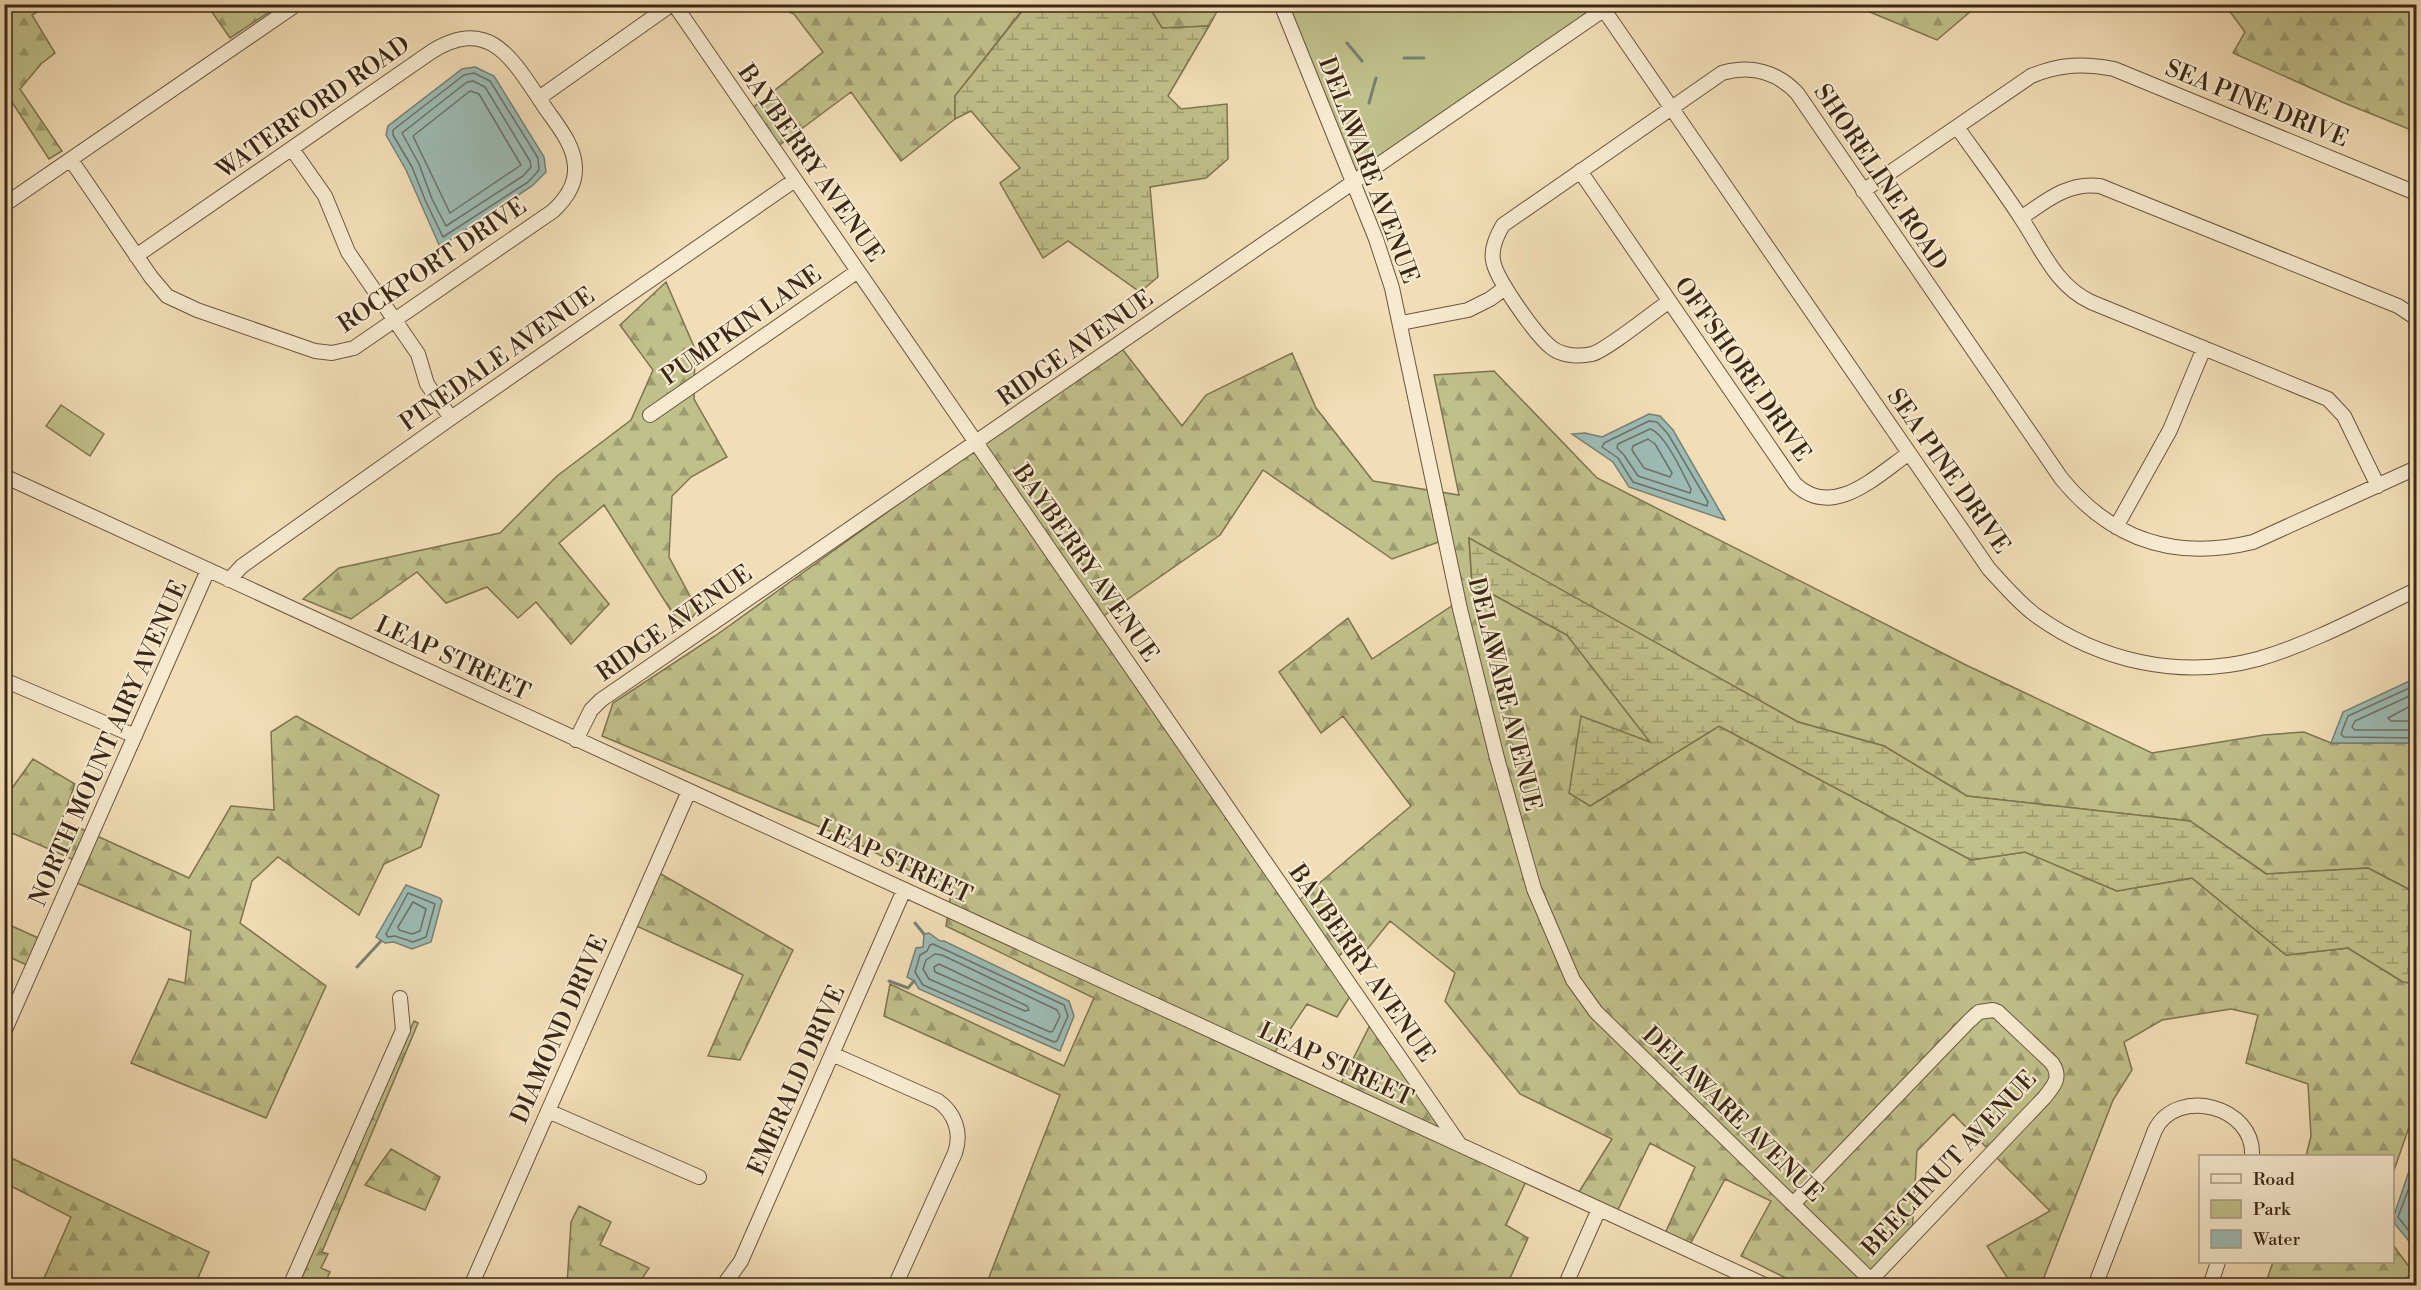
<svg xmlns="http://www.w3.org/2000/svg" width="2421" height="1290" viewBox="0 0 2421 1290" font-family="'Libre Bodoni',serif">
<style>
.green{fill:#c0c08a;stroke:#7e7450;stroke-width:1.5}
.forest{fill:url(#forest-firs);stroke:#7e7450;stroke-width:1.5;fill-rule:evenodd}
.wetland{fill:url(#wetland-marsh);stroke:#7e7450;stroke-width:1.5}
.water{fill:#9dbbb5;stroke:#768076;stroke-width:1.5}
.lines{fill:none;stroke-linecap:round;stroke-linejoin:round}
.shore{stroke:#6c7166;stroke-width:1.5}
.stream{stroke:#768076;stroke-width:3}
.minor-casing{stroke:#6a553f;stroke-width:16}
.minor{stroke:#f7ead0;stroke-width:14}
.labels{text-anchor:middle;stroke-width:4.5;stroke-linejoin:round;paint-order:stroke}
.street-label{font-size:24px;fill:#3c2717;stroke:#f7ead0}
</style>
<defs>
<pattern id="forest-firs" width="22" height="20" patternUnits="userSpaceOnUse" patternTransform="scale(1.5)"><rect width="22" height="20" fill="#c0c08a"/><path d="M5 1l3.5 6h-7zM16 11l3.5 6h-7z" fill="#9d9c70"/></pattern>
<pattern id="wetland-marsh" width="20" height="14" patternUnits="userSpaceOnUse" patternTransform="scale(1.5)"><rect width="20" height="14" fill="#c0c08a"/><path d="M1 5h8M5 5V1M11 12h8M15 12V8" fill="none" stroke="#9d9c70"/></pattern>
</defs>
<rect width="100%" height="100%" fill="#f2deb6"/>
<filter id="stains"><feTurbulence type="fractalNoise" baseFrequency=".00333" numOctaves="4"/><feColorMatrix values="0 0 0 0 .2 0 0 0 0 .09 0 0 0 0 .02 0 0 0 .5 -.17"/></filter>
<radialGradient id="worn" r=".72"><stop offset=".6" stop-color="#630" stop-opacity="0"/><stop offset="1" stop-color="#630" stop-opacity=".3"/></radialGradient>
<!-- green -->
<path class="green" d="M 1282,5 L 1615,5 L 1353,182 Z
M 61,405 L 104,434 L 90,456 L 46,426 Z"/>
<!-- forest -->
<path class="forest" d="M 5,4 L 49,5 L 32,15 L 55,53 L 41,64 L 20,89 L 62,151 L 49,159 L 8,96 L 5,98 Z
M 1027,4 L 955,96 L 955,119 L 901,161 L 851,92 L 773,150 L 746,113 L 823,52 L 794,14 L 772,5 Z
M 207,5 L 280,5 L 230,38 Z
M 1148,5 L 1261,4 L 1261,5 L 1220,6 L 1209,26 L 1162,28 Z
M 1853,5 L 1978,5 L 1937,40 Z
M 2225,5 L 2416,5 L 2416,132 L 2342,102 L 2233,53 L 2245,32 Z
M 666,282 L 695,349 L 694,399 L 727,457 L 691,477 L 672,496 L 669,557 L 698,611 L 682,628 L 604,505 L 559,543 L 609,604 L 571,644 L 536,602 L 518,618 L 487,587 L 446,603 L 417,572 L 351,619 L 303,599 L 339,568 L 500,533 L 557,476 L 631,420 L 653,370 L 620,325 Z
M 1119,345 L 1182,426 L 1206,395 L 1292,353 L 1316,408 L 1373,481 L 1459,495 L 1434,375 L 1494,371 L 1597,478 L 1966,665 L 2152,753 L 2264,735 L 2304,732 L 2331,743 L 2416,743 L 2416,893 L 2368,868 L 2267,874 L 2190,821 L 1967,796 L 1884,746 L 1798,722 L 1469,539 L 1472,583 L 1567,635 L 1651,743 L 1590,806 L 1719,726 L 1971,860 L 2025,852 L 2117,891 L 2192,878 L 2286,955 L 2348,948 L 2403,982 L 2416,984 L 2416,1118 L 2413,1116 L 2393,1173 L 2392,1156 L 2306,1156 L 2311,1136 L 2308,1084 L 2246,1063 L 2258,1015 L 2231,1009 L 2162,1020 L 2124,1042 L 2132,1070 L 2113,1100 L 2041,1285 L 2012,1285 L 1987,1246 L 2050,1211 L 1953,1114 L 1917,1151 L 1912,1235 L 1869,1279 L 1857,1280 L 1849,1285 L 1800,1285 L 1741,1256 L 1771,1201 L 1725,1179 L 1687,1250 L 1662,1240 L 1695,1167 L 1650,1143 L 1614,1218 L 1574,1200 L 1612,1139 L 1520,1094 L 1445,1001 L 1455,973 L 1390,921 L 1365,952 L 1353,942 L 1330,965 L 1354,990 L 1337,1017 L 1307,1004 L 1269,1061 L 1337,1091 L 1373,1019 L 1465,1150 L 1527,1179 L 1506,1225 L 1528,1238 L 1507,1285 L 986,1285 L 1060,1095 L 884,1016 L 890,984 L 1064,1066 L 1094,998 L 946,926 L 951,892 L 851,840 L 602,736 L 613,703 L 715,636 ZM 1263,470 L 1392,559 L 1444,540 L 1459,601 L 1372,659 L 1348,618 L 1279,672 L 1321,733 L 1343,716 L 1411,806 L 1291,907 L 1095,622 L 1220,535 Z
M 296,716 L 439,795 L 421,847 L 384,864 L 359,915 L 278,857 L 252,881 L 240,923 L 326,986 L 266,1118 L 131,1063 L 169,979 L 185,983 L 191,931 L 70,880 L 79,862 L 5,830 L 4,794 L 7,795 L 33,759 L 75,784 L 62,820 L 189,878 L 231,806 L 274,810 L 271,732 Z
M 654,870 L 793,950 L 740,1060 L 708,1056 L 743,975 L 630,923 Z
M 5,923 L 45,941 L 33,968 L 5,955 Z
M 414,1021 L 418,1023 L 322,1252 L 328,1254 L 321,1268 L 330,1272 L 324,1285 L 298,1286 Z
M 391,1149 L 440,1177 L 425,1210 L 365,1185 Z
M 5,1155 L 209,1252 L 195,1285 L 41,1285 L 71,1217 L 5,1183 Z
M 579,1206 L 611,1222 L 600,1245 L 649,1268 L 638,1285 L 567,1285 L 571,1222 Z
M 2393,1245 L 2413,1272 L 2398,1285 L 2265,1285 L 2273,1262 L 2392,1262 Z"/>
<!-- wetland -->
<path class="wetland" d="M 1027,5 L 1148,5 L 1162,28 L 1209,26 L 1168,96 L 1181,109 L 1227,104 L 1228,159 L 1206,178 L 1150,187 L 1158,277 L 1140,292 L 1068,241 L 1043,258 L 1000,183 L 1020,168 L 971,111 L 955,119 L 955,96 Z
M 1469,538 L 1798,722 L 1884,746 L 1967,796 L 2190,821 L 2266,874 L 2368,868 L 2416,893 L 2416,984 L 2403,982 L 2348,948 L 2286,955 L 2192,878 L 2117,891 L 2025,852 L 1971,860 L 1719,726 L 1590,806 L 1569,793 L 1581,716 L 1650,742 L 1567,635 L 1472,583 Z"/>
<!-- water -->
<path class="water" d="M 475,67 L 494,76 L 544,157 L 546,172 L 532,186 L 440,247 L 406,170 L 386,135 L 388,126 L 462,69 Z
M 1649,414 L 1660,416 L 1673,430 L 1725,520 L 1629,487 L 1613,462 L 1572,434 L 1585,433 L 1602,437 Z
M 2416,678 L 2416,743 L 2331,743 L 2343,712 Z
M 406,885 L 440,898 L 442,901 L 431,942 L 412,949 L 394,942 L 385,943 L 376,937 Z
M 929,933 L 940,941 L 944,941 L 1069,1001 L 1074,1016 L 1060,1051 L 919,989 L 914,981 L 907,977 L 916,948 L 923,947 L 924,934 Z
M 2416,1151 L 2416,1250 L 2395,1224 L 2394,1215 Z"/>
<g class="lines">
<!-- shore -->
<path class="shore" d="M 474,73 L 490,81 L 538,158 L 539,170 L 528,182 L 443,237 L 426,202 L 412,167 L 393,135 L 393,130 L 464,75 Z
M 473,81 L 485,87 L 530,161 L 531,167 L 523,176 L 446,226 L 432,199 L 419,164 L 402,133 L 467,82 Z
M 470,91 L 479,94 L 521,165 L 450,213 L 413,136 Z
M 1649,421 L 1657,422 L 1668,434 L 1708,502 L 1707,506 L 1633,482 L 1618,458 L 1602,447 L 1604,443 Z
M 1650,429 C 1665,433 1683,474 1691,489 L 1690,493 L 1638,476 L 1624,455 L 1617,448 L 1618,444 Z
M 1648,439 L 1655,444 L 1672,473 L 1670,477 L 1644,468 L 1632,450 L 1633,446 Z
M 2416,685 L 2348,716 L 2341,734 L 2344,737 L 2416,738
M 2416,693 L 2355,721 L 2352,727 L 2355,730 L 2416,730
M 2416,703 L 2388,718 L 2391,721 L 2416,721
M 408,893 L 435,904 L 426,937 L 413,942 L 395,936 L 388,937 L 386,934 Z
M 413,902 L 426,909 L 420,931 L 412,934 L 399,930 L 398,927 Z
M 933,944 L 1064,1005 L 1068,1016 L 1057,1041 L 1054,1042 L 923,985 L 915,972 L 920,955 L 927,951 L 930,945 Z
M 935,954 L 942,955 L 1057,1010 L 1060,1016 L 1053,1031 L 1050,1032 L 929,979 L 923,969 L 926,960 Z
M 939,964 L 1027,1006 L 1029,1010 L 1025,1011 L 935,972 L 934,967 Z
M 2416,1169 L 2398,1217 L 2416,1240"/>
<!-- stream -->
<path class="stream" d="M 1347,43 L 1362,61
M 1404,58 L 1424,58
M 1369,103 L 1376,78
M 915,923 L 924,934
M 357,967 L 381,941
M 889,981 L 908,988 L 914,981"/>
<defs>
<path id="minor" d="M 674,4 L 1460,1145
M 1281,4 L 1376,239 L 1392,288 L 1460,609 L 1497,758 L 1534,889 L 1573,980 L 1596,1012 L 1877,1286
M 1604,10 L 1989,569 C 2003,584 2017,601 2034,614 C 2098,661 2180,680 2258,659 C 2313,643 2365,614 2416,590
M 539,98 L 672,4
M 1957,127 C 1978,157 2001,187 2021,218 C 2042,249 2055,285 2091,302 L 2328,399 L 2344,416 L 2378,486
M 292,149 L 325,196 L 348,252 L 418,354 L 427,384 L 451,418
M 71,160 L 151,277 L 167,296 L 197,310 L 315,351 L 332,353 L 354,348 L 553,211 C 566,199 576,185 575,167 C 574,144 557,125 544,106 C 514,62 491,14 431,52 L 136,256
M 1580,171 L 1795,484 C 1833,520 1876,476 1908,454
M 1863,191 L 2031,76 C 2060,64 2084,63 2114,69 L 2416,193
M 4,205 L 297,4
M 2021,218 C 2047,200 2068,182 2100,186 L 2398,306 L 2416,318
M 1668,302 C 1654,312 1605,351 1592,354 C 1579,357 1563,356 1552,348 C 1537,337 1495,278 1493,260 C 1491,248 1497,235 1503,225 L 1722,73 C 1750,65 1776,71 1797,93 L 2061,478 C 2111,540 2175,561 2253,542 L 2416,468
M 1401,323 L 1468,310 L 1490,299 L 1505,288
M 650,415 L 858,271
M 4,476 L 1767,1286
M 2116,527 L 2170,430 L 2204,348
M 229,580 L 242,566 L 451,418 L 795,180
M 4,680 L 135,736
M 576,740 L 591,710 L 601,700 L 1612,4
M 4,1032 L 208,570
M 832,1054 L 938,1101 C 955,1113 962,1133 955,1153 L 895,1286
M 548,1111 L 699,1177
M 1793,1204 L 1969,1021 L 1979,1012 L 1993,1010 L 1998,1012 L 2052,1063 C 2062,1077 2054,1086 2044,1098 L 1866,1285
M 290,1286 L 403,1030 L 400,998
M 471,1286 L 689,791
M 723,1286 L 741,1261 L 904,890
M 1565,1286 L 1599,1209
M 2095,1286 L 2155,1130 C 2177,1086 2255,1106 2252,1156
M 2210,1286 L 2218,1262"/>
</defs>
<!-- minor casing -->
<use href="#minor" class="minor-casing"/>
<!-- minor -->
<use href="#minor" class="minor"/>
</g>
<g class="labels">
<!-- street labels -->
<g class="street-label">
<text transform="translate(2257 103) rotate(22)" y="8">SEA PINE DRIVE</text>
<text transform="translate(313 107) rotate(-35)" y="8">WATERFORD ROAD</text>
<text transform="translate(811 163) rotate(55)" y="8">BAYBERRY AVENUE</text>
<text transform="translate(1369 170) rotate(69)" y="8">DELAWARE AVENUE</text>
<text transform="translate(1881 177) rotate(56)" y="8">SHORELINE ROAD</text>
<text transform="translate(432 265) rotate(-34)" y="8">ROCKPORT DRIVE</text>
<text transform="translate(741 325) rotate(-35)" y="8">PUMPKIN LANE</text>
<text transform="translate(1075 348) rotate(-35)" y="8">RIDGE AVENUE</text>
<text transform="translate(497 359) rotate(-35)" y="8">PINEDALE AVENUE</text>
<text transform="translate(1743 369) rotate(55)" y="8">OFFSHORE DRIVE</text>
<text transform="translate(1949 471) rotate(55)" y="8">SEA PINE DRIVE</text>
<text transform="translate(1086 563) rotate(55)" y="8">BAYBERRY AVENUE</text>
<text transform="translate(674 623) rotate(-35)" y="8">RIDGE AVENUE</text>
<text transform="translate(453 658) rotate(25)" y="8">LEAP STREET</text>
<text transform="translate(1505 694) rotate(76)" y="8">DELAWARE AVENUE</text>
<text transform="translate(108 743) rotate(-66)" y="8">NORTH MOUNT AIRY AVENUE</text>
<text transform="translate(895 861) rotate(25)" y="8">LEAP STREET</text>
<text transform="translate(1362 963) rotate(55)" y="8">BAYBERRY AVENUE</text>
<text transform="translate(559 1029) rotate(-66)" y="8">DIAMOND DRIVE</text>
<text transform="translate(1336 1064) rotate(25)" y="8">LEAP STREET</text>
<text transform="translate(796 1080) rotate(-66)" y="8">EMERALD DRIVE</text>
<text transform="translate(1733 1114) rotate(44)" y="8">DELAWARE AVENUE</text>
<text transform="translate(1949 1163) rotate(-47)" y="8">BEECHNUT AVENUE</text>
</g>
</g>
<!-- margin -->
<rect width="2421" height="1290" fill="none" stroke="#f2deb6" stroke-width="24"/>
<rect x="6" y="6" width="2409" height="1278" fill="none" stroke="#3c2717" stroke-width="3"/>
<rect x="12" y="12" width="2397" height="1266" fill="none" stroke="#3c2717" stroke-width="1.5"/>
<!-- legend -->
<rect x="2199" y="1155" width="195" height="108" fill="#f7ead0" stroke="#ac9c86" stroke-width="1.5"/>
<rect x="2211" y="1174" width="30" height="9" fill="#f7ead0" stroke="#ac9c86" stroke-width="1.5"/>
<text x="2253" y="1185" font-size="18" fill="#3c2717">Road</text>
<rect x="2211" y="1200" width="30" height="18" fill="#c0c08a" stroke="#ac9c86" stroke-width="1.5"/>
<text x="2253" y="1215" font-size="18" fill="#3c2717">Park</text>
<rect x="2211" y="1230" width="30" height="18" fill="#9dbbb5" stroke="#ac9c86" stroke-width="1.5"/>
<text x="2253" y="1245" font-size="18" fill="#3c2717">Water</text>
<rect width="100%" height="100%" filter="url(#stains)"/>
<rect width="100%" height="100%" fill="url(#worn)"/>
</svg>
